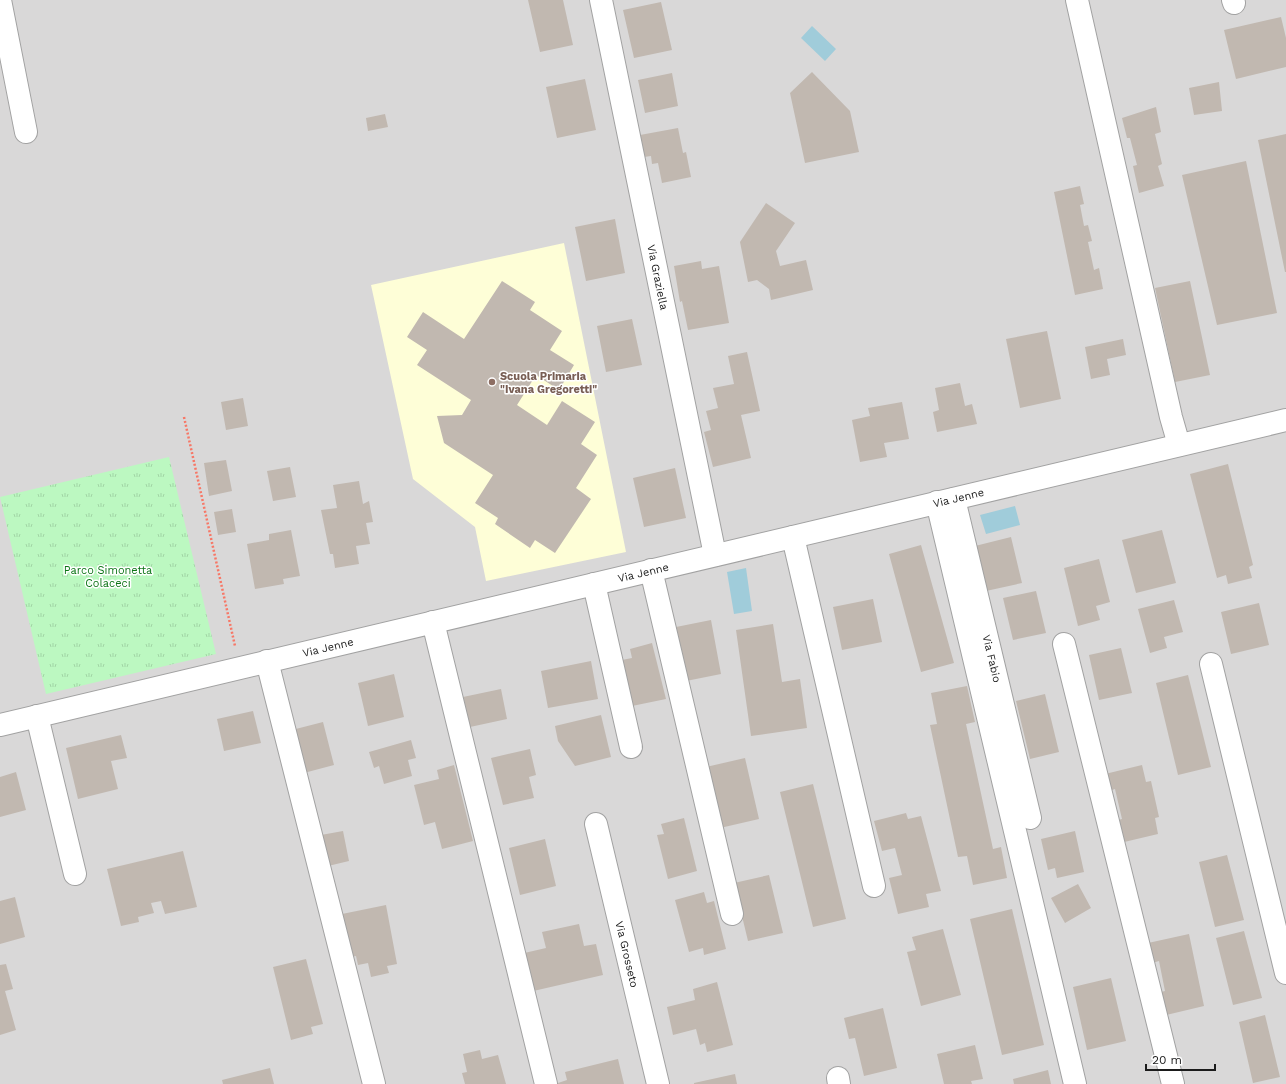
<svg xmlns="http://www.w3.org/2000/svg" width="1286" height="1084" viewBox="0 0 1286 1084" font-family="'Work Sans',sans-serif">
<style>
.residential{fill:#d9d8d8}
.education{fill:#fefed7}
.park{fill:url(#park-tufts)}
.water{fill:#a0ccda}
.building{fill:#c1b8b0}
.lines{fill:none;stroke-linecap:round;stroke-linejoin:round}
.street-casing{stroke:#a2a2a2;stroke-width:24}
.path{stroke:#f77766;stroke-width:2.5;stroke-dasharray:2 2;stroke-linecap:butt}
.street{stroke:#fff;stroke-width:22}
.education-dot{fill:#8d6e63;stroke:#fff;stroke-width:1.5}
.labels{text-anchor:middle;stroke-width:3;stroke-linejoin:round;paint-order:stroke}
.street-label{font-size:11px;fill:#1b1b1b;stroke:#fff}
.education-label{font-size:11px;font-weight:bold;fill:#785e54;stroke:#fff;text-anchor:start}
.park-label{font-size:11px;fill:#0c7516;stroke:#fff}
</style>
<defs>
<pattern id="park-tufts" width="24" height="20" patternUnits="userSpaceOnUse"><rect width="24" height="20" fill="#bcf8c1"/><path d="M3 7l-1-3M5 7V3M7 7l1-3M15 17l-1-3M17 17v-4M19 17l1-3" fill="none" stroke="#a1d4a5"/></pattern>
</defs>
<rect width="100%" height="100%" fill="#ece8e0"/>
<!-- residential -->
<path class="residential" d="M 0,0 L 1286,0 L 1286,1084 L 0,1084 Z"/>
<!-- education -->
<path class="education" d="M 564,243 L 626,552 L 486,581 L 475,527 L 413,479 L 371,285 Z"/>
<!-- park -->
<path class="park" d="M 169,457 L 216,654 L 46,694 L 0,497 Z"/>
<!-- water -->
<path class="water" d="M 812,26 L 836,49 L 825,61 L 801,38 Z
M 1015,506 L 1020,525 L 986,534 L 980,515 Z
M 746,568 L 752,611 L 734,614 L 727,572 Z"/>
<!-- building -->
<path class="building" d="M 528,0 L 563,0 L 573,45 L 540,52 Z
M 661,2 L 672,50 L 634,58 L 623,10 Z
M 1281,17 L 1286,38 L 1286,67 L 1236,79 L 1224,30 Z
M 812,72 L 850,111 L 859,152 L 805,163 L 790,93 Z
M 672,73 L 678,106 L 645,113 L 638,80 Z
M 585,79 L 596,130 L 557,138 L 546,87 Z
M 1219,82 L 1222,111 L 1194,115 L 1189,88 Z
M 1156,107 L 1161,132 L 1155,134 L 1162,164 L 1158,166 L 1164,186 L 1139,193 L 1133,166 L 1137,165 L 1130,138 L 1127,138 L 1122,118 Z
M 385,114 L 388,127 L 368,131 L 366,118 Z
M 678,128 L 683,153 L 686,152 L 691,177 L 662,183 L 658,163 L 652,164 L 651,156 L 644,157 L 640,135 Z
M 1286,134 L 1286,272 L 1285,272 L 1258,140 Z
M 1246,161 L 1277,313 L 1217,325 L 1182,175 Z
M 1080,186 L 1084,204 L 1080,205 L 1084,226 L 1088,225 L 1092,241 L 1088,242 L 1094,270 L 1099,268 L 1103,289 L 1075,295 L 1054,192 Z
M 766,203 L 795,223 L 776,251 L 780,266 L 806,260 L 813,290 L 771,300 L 769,289 L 757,280 L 748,282 L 740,242 Z
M 615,219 L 625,273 L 586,281 L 575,227 Z
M 701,261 L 702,269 L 719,266 L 729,323 L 688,330 L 682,301 L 680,302 L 674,266 Z
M 502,281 L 535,302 L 530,310 L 562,331 L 550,350 L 574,365 L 559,390 L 536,375 L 517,405 L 547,425 L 562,401 L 595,422 L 581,444 L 597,455 L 576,488 L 591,499 L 555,553 L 535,540 L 530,548 L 495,524 L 498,518 L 475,503 L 493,475 L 444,443 L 437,416 L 462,415 L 471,400 L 417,365 L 427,350 L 407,337 L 423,312 L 464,339 Z
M 1190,281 L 1210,375 L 1175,382 L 1155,288 Z
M 632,319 L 642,365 L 606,372 L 597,326 Z
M 1047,331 L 1061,399 L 1020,408 L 1006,339 Z
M 1123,339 L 1126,355 L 1107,359 L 1110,375 L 1091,379 L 1085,347 Z
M 747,352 L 760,411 L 741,415 L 751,458 L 713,467 L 704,432 L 711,430 L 706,411 L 718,408 L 713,388 L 734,384 L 728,356 Z
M 960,383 L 965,406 L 972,404 L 977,424 L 937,432 L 933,412 L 939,410 L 935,388 Z
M 243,398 L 248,426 L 226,430 L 221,402 Z
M 902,402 L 909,439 L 884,443 L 887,457 L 860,462 L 852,420 L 870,416 L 868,408 Z
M 226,460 L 232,491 L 209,496 L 204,463 Z
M 1228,464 L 1253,565 L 1249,567 L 1252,578 L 1228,584 L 1226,575 L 1217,578 L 1190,474 Z
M 290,467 L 296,497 L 273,501 L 267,471 Z
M 675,468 L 686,518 L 644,527 L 633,478 Z
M 359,481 L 363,504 L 369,501 L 373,522 L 366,523 L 370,544 L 356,546 L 359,564 L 335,568 L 333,554 L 330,554 L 321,510 L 337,508 L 333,485 Z
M 232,509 L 236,532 L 218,535 L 214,512 Z
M 291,530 L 300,576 L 283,579 L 284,584 L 255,589 L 247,544 L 269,540 L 269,534 Z
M 1162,530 L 1176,583 L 1136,593 L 1122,540 Z
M 1011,537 L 1022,583 L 986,591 L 975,546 Z
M 921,545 L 954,663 L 921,672 L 889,554 Z
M 1099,559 L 1110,602 L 1096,606 L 1100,620 L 1078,626 L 1064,568 Z
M 1036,591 L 1046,633 L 1013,640 L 1003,598 Z
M 873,599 L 882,642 L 842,650 L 833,607 Z
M 1174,600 L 1183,632 L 1164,637 L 1167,648 L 1150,653 L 1138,609 Z
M 1259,603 L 1269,645 L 1231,654 L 1221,612 Z
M 711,620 L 721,674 L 686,681 L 676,627 Z
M 773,624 L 782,682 L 800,679 L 807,728 L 751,736 L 736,630 Z
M 652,643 L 666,699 L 632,706 L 622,660 L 632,658 L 630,649 Z
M 1121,648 L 1132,693 L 1099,700 L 1089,655 Z
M 591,661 L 598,699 L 548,708 L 541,671 Z
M 394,674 L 404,717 L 368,726 L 358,683 Z
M 1188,675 L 1211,767 L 1178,775 L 1156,683 Z
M 967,686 L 975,722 L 966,724 L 993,849 L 1001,847 L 1007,878 L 973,885 L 967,856 L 958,857 L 930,725 L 937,724 L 931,693 Z
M 501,689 L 507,719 L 470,727 L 463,697 Z
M 1045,694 L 1059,752 L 1030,759 L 1016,701 Z
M 253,711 L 261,743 L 224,751 L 217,719 Z
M 601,715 L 611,757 L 575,766 L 558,741 L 555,726 Z
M 323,722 L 334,765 L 300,774 L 288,731 Z
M 121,735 L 127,758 L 111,761 L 118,789 L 78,799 L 66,748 Z
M 411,740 L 416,758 L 408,760 L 412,776 L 384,784 L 379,766 L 374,768 L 369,752 Z
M 530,749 L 536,775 L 529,777 L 534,798 L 503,805 L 491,758 Z
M 745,758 L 759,819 L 720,828 L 706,767 Z
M 454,765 L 473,841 L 442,849 L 435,822 L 424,825 L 414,785 L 439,779 L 437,770 Z
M 1142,765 L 1146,782 L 1151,781 L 1159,817 L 1155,818 L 1158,834 L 1120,843 L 1114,821 L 1122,819 L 1115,789 L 1109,791 L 1105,774 Z
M 16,772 L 26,810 L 0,817 L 0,777 Z
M 813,784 L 846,919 L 813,927 L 780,792 Z
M 906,813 L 908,819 L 921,816 L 941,891 L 926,894 L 929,907 L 898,914 L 889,878 L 902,875 L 895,848 L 882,851 L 874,821 Z
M 684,818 L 697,871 L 668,879 L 657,835 L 664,834 L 661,824 Z
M 343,831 L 349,861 L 328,866 L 321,835 Z
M 1075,831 L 1084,872 L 1057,878 L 1055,868 L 1048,870 L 1041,839 Z
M 545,839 L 556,886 L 520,895 L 509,848 Z
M 183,851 L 197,907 L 165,914 L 161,901 L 151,903 L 154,913 L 138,917 L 139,922 L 121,926 L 107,869 Z
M 1227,855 L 1244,920 L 1215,927 L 1199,862 Z
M 769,875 L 783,933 L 748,941 L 734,883 Z
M 1078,884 L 1091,908 L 1065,923 L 1051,898 Z
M 704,892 L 707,903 L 714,901 L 726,949 L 704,955 L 703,948 L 689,952 L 675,900 Z
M 15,897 L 25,937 L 0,944 L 0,901 Z
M 386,905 L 397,964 L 387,966 L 389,973 L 371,977 L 368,963 L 358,965 L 356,956 L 351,957 L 342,914 Z
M 1012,909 L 1044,1045 L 1002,1055 L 970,919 Z
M 579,924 L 584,946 L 596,944 L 603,975 L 529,992 L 520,954 L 546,948 L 542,932 Z
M 943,929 L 961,995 L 921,1006 L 907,952 L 916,950 L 912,937 Z
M 1244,931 L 1262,998 L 1233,1005 L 1216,938 Z
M 1189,934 L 1204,1006 L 1162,1016 L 1157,993 L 1165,991 L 1159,961 L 1152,963 L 1148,943 Z
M 306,959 L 323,1024 L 311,1027 L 313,1034 L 291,1040 L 273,967 Z
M 6,964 L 13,989 L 5,991 L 16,1030 L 0,1035 L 0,965 Z
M 1111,978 L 1126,1041 L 1087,1050 L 1073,987 Z
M 717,982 L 733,1045 L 707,1052 L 705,1043 L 700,1045 L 696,1029 L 673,1035 L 667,1007 L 695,1000 L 693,989 Z
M 883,1008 L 897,1068 L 864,1076 L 855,1038 L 849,1039 L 844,1018 Z
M 1265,1015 L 1280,1077 L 1253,1083 L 1239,1022 Z
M 975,1045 L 983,1079 L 971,1081 L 972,1084 L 944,1084 L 937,1054 Z
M 480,1050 L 482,1059 L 498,1055 L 506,1084 L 465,1084 L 462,1073 L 467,1072 L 463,1054 Z
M 618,1059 L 624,1084 L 555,1084 L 567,1080 L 565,1072 Z
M 270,1068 L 274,1084 L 223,1084 L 222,1080 Z
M 1048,1070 L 1051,1084 L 1014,1084 L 1013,1079 Z
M 735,1074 L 737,1084 L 694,1084 L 694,1083 Z"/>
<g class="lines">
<defs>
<g id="street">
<path d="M 0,0 L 26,132"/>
<path id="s1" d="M 601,0 L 715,555"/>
<path d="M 1077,0 L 1171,417 L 1179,445"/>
<path d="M 1233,0 L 1234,3"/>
<path id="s2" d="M 954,499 L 1030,818"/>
<path d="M 937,502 L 1075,1084"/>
<path d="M 793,537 L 874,886"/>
<path d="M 651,570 L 732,914"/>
<path d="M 594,584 L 631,747"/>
<path d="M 433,622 L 546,1084"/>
<path d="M 1064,644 L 1173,1084"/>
<path d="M 267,661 L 374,1084"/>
<path d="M 1211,664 L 1286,973"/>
<path d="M 37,716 L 75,874"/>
<path id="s3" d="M 0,725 L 1286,420"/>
<path id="s4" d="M 596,824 L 658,1084"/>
<path d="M 838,1078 L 839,1084"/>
</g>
</defs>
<!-- street casing -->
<use href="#street" class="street-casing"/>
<!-- path -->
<path class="path" d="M 184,417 L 235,646"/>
<!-- street -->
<use href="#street" class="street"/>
</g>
<!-- markers -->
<circle class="education-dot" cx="492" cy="382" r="4"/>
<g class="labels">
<!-- street labels -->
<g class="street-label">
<text dy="4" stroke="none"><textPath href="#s1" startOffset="283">Via Graziella</textPath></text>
<text dy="4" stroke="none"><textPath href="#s3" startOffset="985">Via Jenne</textPath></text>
<text dy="4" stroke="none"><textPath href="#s3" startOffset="661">Via Jenne</textPath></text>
<text dy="4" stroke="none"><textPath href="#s3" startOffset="337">Via Jenne</textPath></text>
<text dy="4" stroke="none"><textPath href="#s2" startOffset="164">Via Fabio</textPath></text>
<text dy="4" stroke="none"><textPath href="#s4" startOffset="134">Via Grosseto</textPath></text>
</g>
<!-- education labels -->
<g class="education-label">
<text x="500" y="380">Scuola Primaria<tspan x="500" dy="13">"Ivana Gregoretti"</tspan></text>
</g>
<!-- park labels -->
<g class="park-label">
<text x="108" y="574">Parco Simonetta<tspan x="108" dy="13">Colaceci</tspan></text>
</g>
</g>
<!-- scale -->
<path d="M1146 1064v6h69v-6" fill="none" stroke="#1b1b1b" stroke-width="2"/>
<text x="1152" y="1064" font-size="12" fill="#1b1b1b" stroke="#ffffff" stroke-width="3" paint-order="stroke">20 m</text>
</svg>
